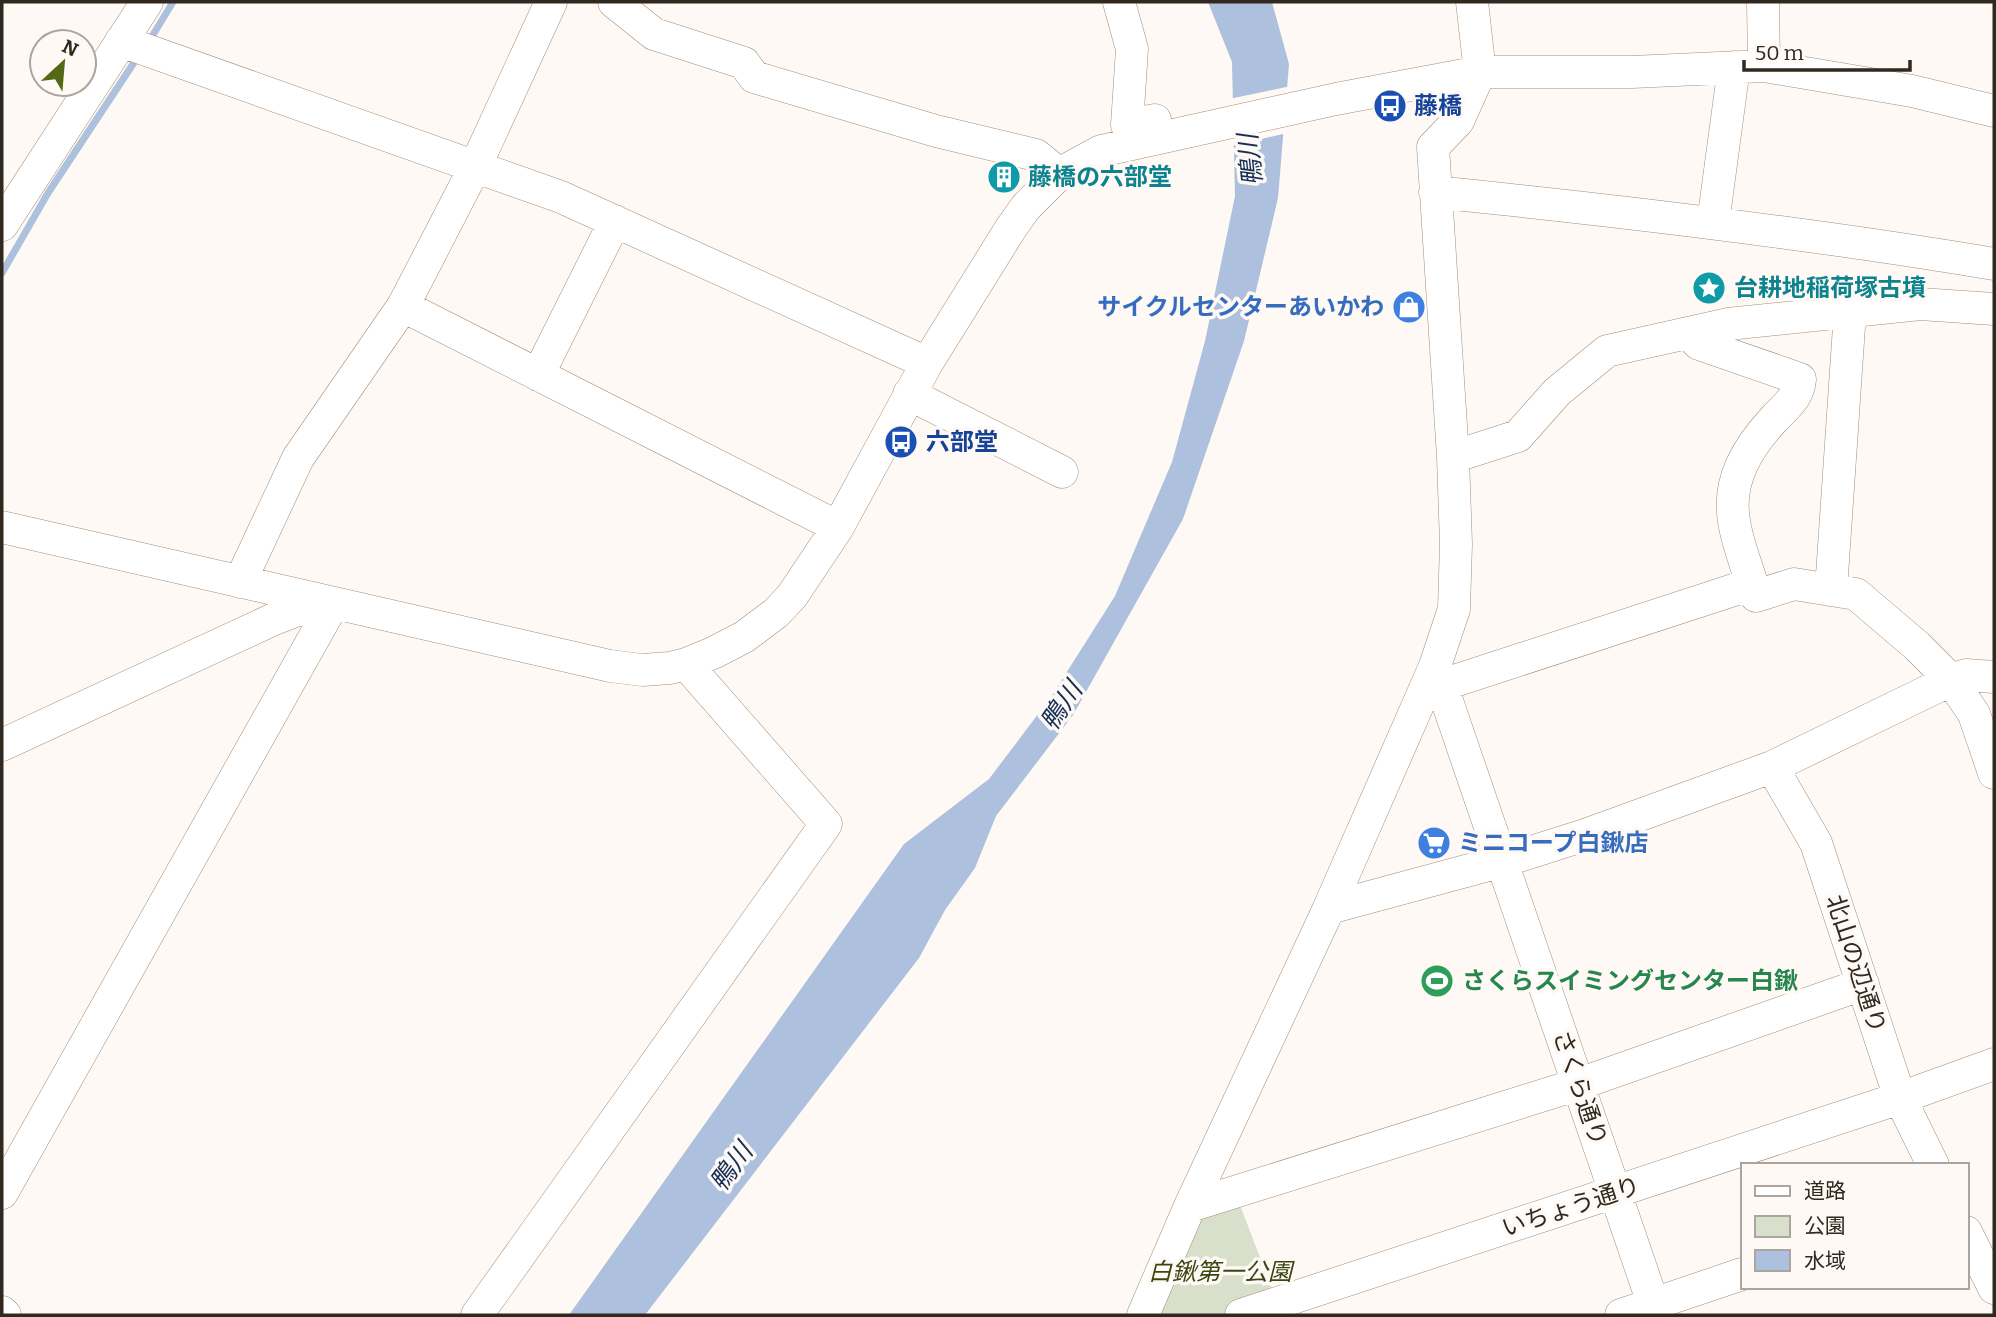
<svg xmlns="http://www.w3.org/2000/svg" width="1996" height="1317" viewBox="0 0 1996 1317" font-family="Bitter,'Noto Sans JP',serif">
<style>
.green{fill:#d8dfca}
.water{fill:#adc0dd}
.pier{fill:#fef9f4}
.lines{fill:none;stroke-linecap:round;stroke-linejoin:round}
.stream{stroke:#adc0dd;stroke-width:7}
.minor-casing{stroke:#a58d78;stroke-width:33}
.minor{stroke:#fff;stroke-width:32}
.labels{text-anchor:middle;stroke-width:7;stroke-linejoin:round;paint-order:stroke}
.transit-label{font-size:24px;font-weight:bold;fill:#164399;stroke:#fef9f4;text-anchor:start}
.culture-label{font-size:24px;font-weight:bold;fill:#0d838f;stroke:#fef9f4;text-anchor:start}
.shop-label{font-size:24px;font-weight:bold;fill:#366cbe;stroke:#fef9f4;text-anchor:end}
.street-label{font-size:24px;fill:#31281f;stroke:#fef9f4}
.leisure-label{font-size:24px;font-weight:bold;fill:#27864d;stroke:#fef9f4;text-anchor:start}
.park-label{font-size:24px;font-style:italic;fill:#394612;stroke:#fef9f4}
.water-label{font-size:26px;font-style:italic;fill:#162f56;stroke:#fef9f4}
</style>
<rect width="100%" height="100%" fill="#fef9f4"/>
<!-- green -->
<path class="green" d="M 1240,1205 L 1275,1297 L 1221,1315 L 1156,1315 L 1202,1214 Z"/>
<!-- water -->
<path class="water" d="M 1208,2 L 1272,2 L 1289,64 L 1278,198 L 1244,341 L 1183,519 L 1073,715 L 996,816 L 975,868 L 945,910 L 919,958 L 645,1315 L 569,1315 L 904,844 L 989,779 L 1051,697 L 1115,596 L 1172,462 L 1205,341 L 1235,196 L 1232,62 Z"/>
<!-- pier -->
<path class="pier" d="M 1291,86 L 1287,133 L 1230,146 L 1229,99 Z"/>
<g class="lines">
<!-- stream -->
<path class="stream" d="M 148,43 L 173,2
M 2,273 L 48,193 L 139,55"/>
<defs>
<path id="minor" d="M 614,2 L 654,34 L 744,63 L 754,77 L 936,131 L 1036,155 L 1059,174
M 1119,2 L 1132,49 L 1127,125 L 1155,120
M 1763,2 L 1764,66
M 121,41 L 561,197 L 927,363
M 1435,192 C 1623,211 1809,233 1994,264
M 1713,223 L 1734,67
M 2,225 L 147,2
M 403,306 L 838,527
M 1688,333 L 1699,344 L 1800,379 C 1799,397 1786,406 1774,419 C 1748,447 1727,480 1734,521 C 1737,542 1746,564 1752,584
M 538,375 L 615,221
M 909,394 L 1062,472
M 1453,457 L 1518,436 L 1557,392 L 1607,351 L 1728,324 L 1920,304 L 1994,309
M 2,527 L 610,666 L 642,670 L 670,668 L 686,664 L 713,653 L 744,637 L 776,613 L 792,596 L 838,527 L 927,363 L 1011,228 L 1026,207 L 1059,174 L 1101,151 L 1336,99 L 1480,72 L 1632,72 L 1764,66 L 1912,91 L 1994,111
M 240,582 L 298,458 L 403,306 L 413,287 L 476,165 L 551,2
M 1831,590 L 1850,312
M 1435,666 L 1657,1315
M 1442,685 L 1752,584 L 1756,596 L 1794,584 L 1856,594 L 1917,646 L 1951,680 L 1974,714 L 1994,773
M 2,745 L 274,619 L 321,601
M 1772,767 L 1816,843 L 1900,1098 L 1933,1165
M 1329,908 L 1503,861 L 1585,835 L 1772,767 L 1951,680 L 1966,675 L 1994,677
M 2,1193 L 333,604
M 1190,1206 L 1579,1084 L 1863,984
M 1966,1232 L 1994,1288
M 2,1312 L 5,1315
M 477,1315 L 826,824 L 686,664
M 1143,1315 L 1190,1206 L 1329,908 L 1435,666 L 1454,609 L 1456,544 L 1453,457 L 1433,147 L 1458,121 L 1480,72 L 1472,2
M 1241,1315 L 1900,1098 L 1994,1064
M 1621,1315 L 1742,1274"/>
</defs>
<!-- minor casing -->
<use href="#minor" class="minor-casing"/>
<!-- minor -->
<use href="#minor" class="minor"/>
</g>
<!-- icons -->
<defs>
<symbol id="bus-disc" viewBox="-11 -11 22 22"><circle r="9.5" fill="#1a4fb4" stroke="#fef9f4"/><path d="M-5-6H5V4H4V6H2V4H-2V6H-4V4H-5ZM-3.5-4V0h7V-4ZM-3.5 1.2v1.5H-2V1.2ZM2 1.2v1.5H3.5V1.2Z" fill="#fff"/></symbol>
<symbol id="building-disc" viewBox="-11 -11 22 22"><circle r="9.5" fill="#0f9aa8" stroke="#fef9f4"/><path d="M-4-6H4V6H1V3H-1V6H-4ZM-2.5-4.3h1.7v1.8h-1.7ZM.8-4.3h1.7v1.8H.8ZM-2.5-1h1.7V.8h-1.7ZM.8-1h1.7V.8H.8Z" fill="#fff"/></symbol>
<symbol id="sight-disc" viewBox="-11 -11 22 22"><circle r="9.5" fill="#0f9aa8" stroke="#fef9f4"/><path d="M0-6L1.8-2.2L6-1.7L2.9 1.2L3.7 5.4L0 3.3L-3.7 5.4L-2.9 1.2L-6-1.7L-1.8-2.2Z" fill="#fff"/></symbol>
<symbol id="shop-disc" viewBox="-11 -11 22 22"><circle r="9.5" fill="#3f7fe0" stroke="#fef9f4"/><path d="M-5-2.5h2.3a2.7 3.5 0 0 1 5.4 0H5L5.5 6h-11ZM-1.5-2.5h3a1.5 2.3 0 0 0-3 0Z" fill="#fff"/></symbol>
<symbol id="supermarket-disc" viewBox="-11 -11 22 22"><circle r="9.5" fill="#3f7fe0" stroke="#fef9f4"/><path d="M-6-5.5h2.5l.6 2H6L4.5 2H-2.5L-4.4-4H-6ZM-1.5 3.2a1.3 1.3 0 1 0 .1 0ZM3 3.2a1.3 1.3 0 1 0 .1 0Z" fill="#fff"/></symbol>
<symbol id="stadium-disc" viewBox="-11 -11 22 22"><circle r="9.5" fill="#2e9e5b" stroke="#fef9f4"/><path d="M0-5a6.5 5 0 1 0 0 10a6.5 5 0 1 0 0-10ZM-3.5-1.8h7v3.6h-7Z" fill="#fff"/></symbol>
</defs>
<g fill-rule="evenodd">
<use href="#bus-disc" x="1371" y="87" width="38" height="38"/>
<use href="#building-disc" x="985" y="158" width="38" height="38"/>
<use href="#sight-disc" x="1690" y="269" width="38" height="38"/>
<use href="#shop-disc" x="1390" y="288" width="38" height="38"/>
<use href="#bus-disc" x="882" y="423" width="38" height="38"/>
<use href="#supermarket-disc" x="1415" y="824" width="38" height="38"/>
<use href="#stadium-disc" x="1418" y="962" width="38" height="38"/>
</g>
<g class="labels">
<!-- transit labels -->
<g class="transit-label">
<text x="1414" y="114">藤橋</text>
<text x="926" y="450">六部堂</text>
</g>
<!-- culture labels -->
<g class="culture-label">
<text x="1028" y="185">藤橋の六部堂</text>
<text x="1734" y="296">台耕地稲荷塚古墳</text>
</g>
<!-- shop labels -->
<g class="shop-label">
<text x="1384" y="315">サイクルセンターあいかわ</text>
<text x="1458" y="851" text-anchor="start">ミニコープ白鍬店</text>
</g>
<!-- street labels -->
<g class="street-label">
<text transform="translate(1856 964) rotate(72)" y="8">北山の辺通り</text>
<text transform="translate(1580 1088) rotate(71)" y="8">さくら通り</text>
<text transform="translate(1571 1207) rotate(-18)" y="8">いちょう通り</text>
</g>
<!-- leisure labels -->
<g class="leisure-label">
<text x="1462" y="989">さくらスイミングセンター白鍬</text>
</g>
<!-- park labels -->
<g class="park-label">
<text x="1220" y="1280">白鍬第一公園</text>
</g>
<!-- water labels -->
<g class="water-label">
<text transform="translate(1250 160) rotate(-96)" y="9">鴨川</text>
<text transform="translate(1061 706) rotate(-56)" y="9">鴨川</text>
<text transform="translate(731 1167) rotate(-54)" y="9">鴨川</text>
</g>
</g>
<!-- border -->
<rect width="1996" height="1317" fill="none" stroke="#31281f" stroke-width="7"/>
<!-- legend -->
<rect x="1741" y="1163" width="228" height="126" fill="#fef9f4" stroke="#aca59f" stroke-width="2"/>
<rect x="1755" y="1186" width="35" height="10" fill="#ffffff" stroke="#aca59f" stroke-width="2"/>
<text x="1804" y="1198" font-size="21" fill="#31281f">道路</text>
<rect x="1755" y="1216" width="35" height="21" fill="#d8dfca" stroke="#aca59f" stroke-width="2"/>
<text x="1804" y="1233" font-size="21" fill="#31281f">公園</text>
<rect x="1755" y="1250" width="35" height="21" fill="#adc0dd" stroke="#aca59f" stroke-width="2"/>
<text x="1804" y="1268" font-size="21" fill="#31281f">水域</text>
<!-- north arrow -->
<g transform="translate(63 63) rotate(26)"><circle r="33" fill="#fef9f4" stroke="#aca59f" stroke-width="2"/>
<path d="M0-5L12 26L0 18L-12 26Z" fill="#546815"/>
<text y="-10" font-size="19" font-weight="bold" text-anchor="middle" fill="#31281f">N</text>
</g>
<!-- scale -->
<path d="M1744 60v10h166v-10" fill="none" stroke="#31281f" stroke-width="3.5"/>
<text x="1755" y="60" font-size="21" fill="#31281f" stroke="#fef9f4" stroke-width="5" paint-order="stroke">50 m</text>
</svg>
